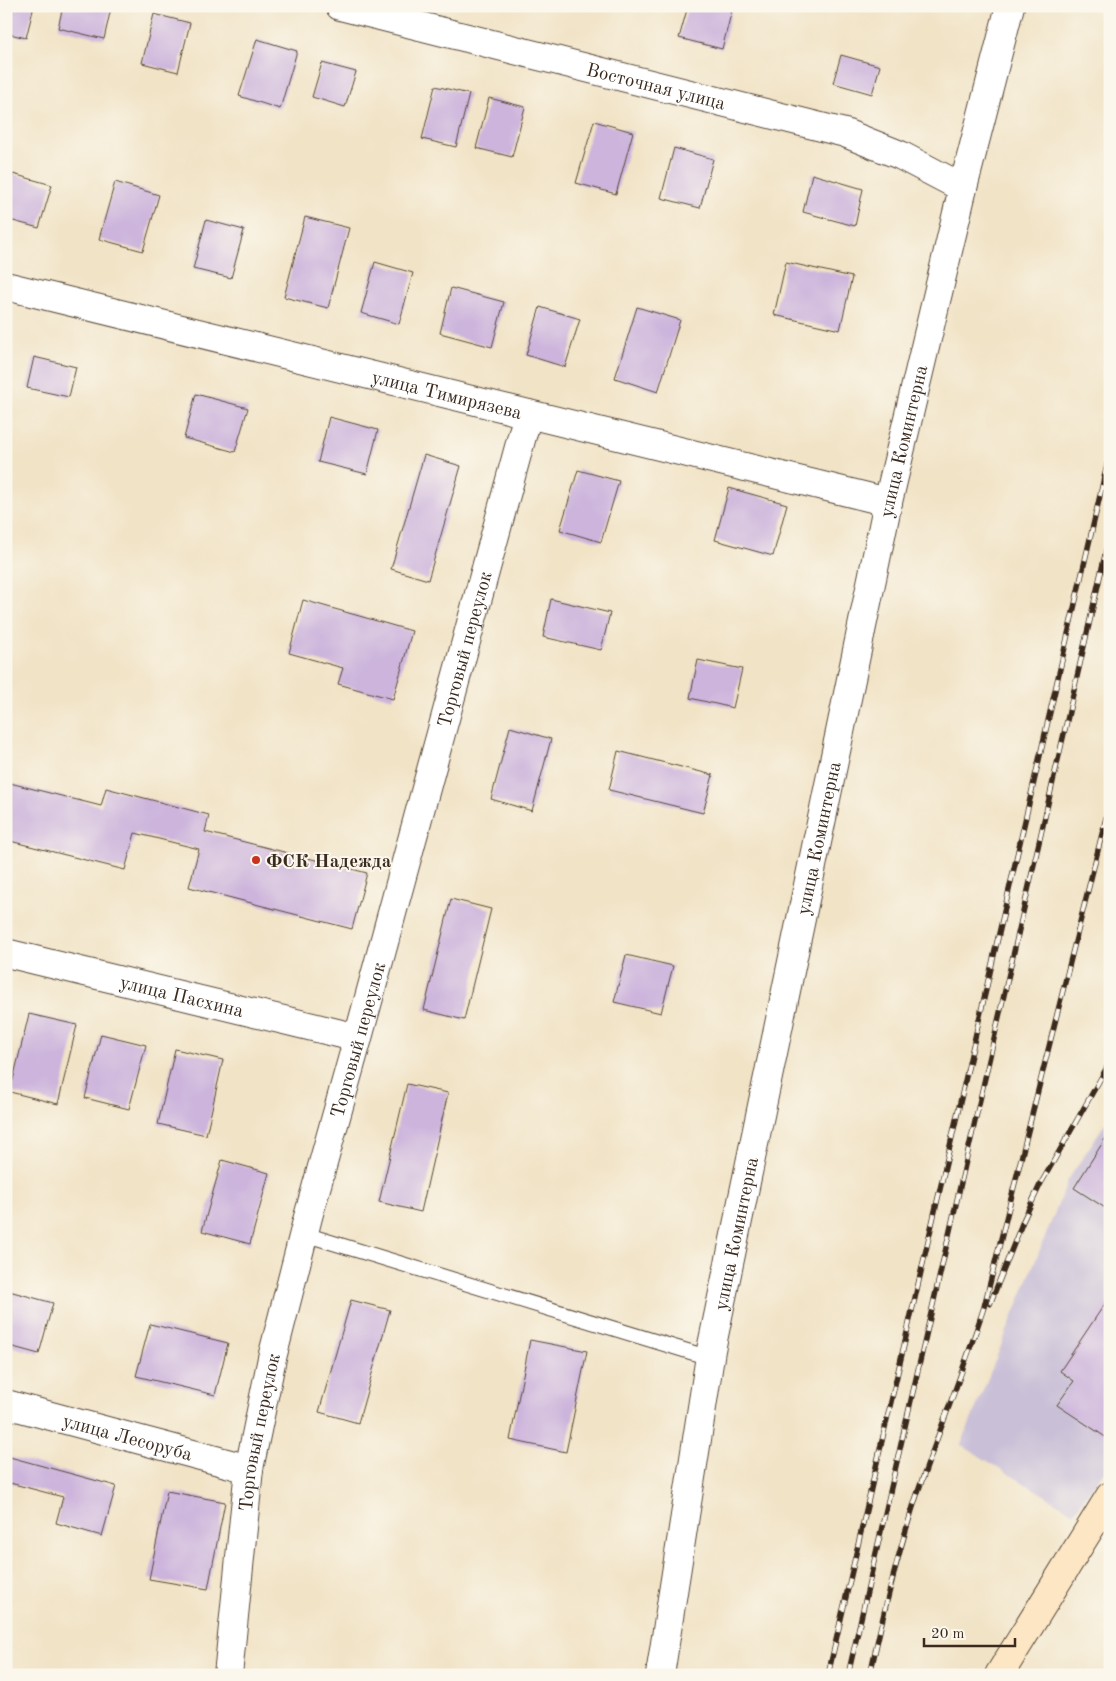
<svg xmlns="http://www.w3.org/2000/svg" width="1116" height="1681" viewBox="0 0 1116 1681" font-family="'Old Standard TT',serif">
<style>
.industrial{fill:#c9bfd7}
.building{fill:#ccb4dc}
.lines{fill:none;stroke-linecap:round;stroke-linejoin:round}
.lane-casing{stroke:#564637;stroke-width:16}
.street-casing{stroke:#564637;stroke-width:30}
.secondary-casing{stroke:#564637;stroke-width:30}
.lane{stroke:#fff;stroke-width:14}
.street{stroke:#fff;stroke-width:28}
.secondary{stroke:#fce6c4;stroke-width:28}
.rail-casing{stroke:#3b2a1e;stroke-width:5.5}
.rail{stroke:#fbf7ec;stroke-width:4;stroke-dasharray:11;stroke-linecap:butt}
.poi-dot{fill:#c8321e;stroke:#fbf7ec;stroke-width:2}
.labels{text-anchor:middle;stroke-width:4;stroke-linejoin:round;paint-order:stroke}
.street-label{font-size:19px;fill:#3b2a1e;stroke:#fbf7ec}
.poi-label{font-size:19px;font-weight:bold;fill:#3b2a1e;stroke:#fbf7ec;text-anchor:start}
</style>
<rect width="100%" height="100%" fill="#fbf7ec"/>
<filter id="ink" filterUnits="userSpaceOnUse"><feTurbulence type="fractalNoise" baseFrequency=".02" numOctaves="2"/><feDisplacementMap in="SourceGraphic" scale="10" xChannelSelector="R" yChannelSelector="G"/><feConvolveMatrix kernelMatrix="1 2 1 2 8 2 1 2 1" color-interpolation-filters="sRGB"/></filter>
<filter id="wash" filterUnits="userSpaceOnUse"><feTurbulence type="fractalNoise" baseFrequency=".0096" numOctaves="4" result="noise"/><feDisplacementMap in="SourceGraphic" scale="20" xChannelSelector="R" yChannelSelector="G"/><feGaussianBlur stdDeviation="1.12" result="paint"/><feColorMatrix in="noise" values="0 0 0 0 0 0 0 0 0 0 0 0 0 0 0 0 0 1.4 0 .05"/><feComposite in="paint" operator="in"/></filter>
<g filter="url(#wash)">
<rect width="100%" height="100%" fill="#f1e3c6"/>
<!-- industrial -->
<path class="industrial" d="M 1110,1116 L 1110,1463 L 1074,1513 L 961,1445 L 1068,1180 Z"/>
<g id="blocks">
<!-- building -->
<path class="building" d="M 6,6 L 34,6 L 26,38 L 6,33 Z
M 63,6 L 105,6 L 111,8 L 104,39 L 58,28 Z
M 688,6 L 733,6 L 722,49 L 679,38 Z
M 154,14 L 190,23 L 178,72 L 142,63 Z
M 257,39 L 297,51 L 280,109 L 239,96 Z
M 841,55 L 880,66 L 872,94 L 833,83 Z
M 322,63 L 356,72 L 345,107 L 312,97 Z
M 435,86 L 469,94 L 456,147 L 422,139 Z
M 489,98 L 525,107 L 512,157 L 476,148 Z
M 594,121 L 633,132 L 616,194 L 576,183 Z
M 674,148 L 713,159 L 700,208 L 661,198 Z
M 13,174 L 52,185 L 39,228 L 6,219 L 6,195 Z
M 812,174 L 863,189 L 855,226 L 803,212 Z
M 115,182 L 159,195 L 143,251 L 99,239 Z
M 305,217 L 349,228 L 328,308 L 284,297 Z
M 206,220 L 244,230 L 231,278 L 193,269 Z
M 375,262 L 413,273 L 399,324 L 361,313 Z
M 786,262 L 852,277 L 840,330 L 774,315 Z
M 451,288 L 504,302 L 492,347 L 440,333 Z
M 540,307 L 580,319 L 565,367 L 526,355 Z
M 637,307 L 680,320 L 658,392 L 615,378 Z
M 34,357 L 76,367 L 69,397 L 27,388 Z
M 196,394 L 248,408 L 235,452 L 184,438 Z
M 329,417 L 378,430 L 367,474 L 318,462 Z
M 424,455 L 461,466 L 428,580 L 391,569 Z
M 578,470 L 619,481 L 601,542 L 560,530 Z
M 729,488 L 787,504 L 773,556 L 715,540 Z
M 551,599 L 610,613 L 601,650 L 543,637 Z
M 303,600 L 412,631 L 393,699 L 338,684 L 343,668 L 289,653 Z
M 698,660 L 742,669 L 733,708 L 690,698 Z
M 510,727 L 551,739 L 532,811 L 491,799 Z
M 618,751 L 713,775 L 703,813 L 609,790 Z
M 6,782 L 101,806 L 106,788 L 209,815 L 205,832 L 367,873 L 352,929 L 189,887 L 199,849 L 135,833 L 125,870 L 6,840 Z
M 451,899 L 491,909 L 464,1020 L 424,1010 Z
M 626,955 L 673,966 L 661,1013 L 614,1002 Z
M 29,1014 L 77,1025 L 58,1104 L 10,1092 Z
M 101,1034 L 146,1045 L 129,1109 L 85,1098 Z
M 175,1049 L 223,1060 L 206,1135 L 158,1124 Z
M 407,1084 L 448,1093 L 421,1212 L 379,1202 Z
M 1110,1131 L 1110,1211 L 1074,1188 Z
M 222,1160 L 269,1173 L 250,1244 L 202,1231 Z
M 9,1291 L 53,1303 L 39,1354 L 6,1345 L 6,1300 Z
M 1110,1296 L 1110,1440 L 1057,1405 L 1074,1381 L 1060,1371 Z
M 351,1300 L 390,1310 L 358,1423 L 319,1412 Z
M 150,1324 L 228,1343 L 215,1395 L 136,1376 Z
M 530,1340 L 587,1351 L 566,1452 L 510,1440 Z
M 6,1456 L 116,1486 L 102,1536 L 56,1523 L 63,1497 L 6,1482 Z
M 167,1491 L 225,1502 L 208,1589 L 149,1579 Z"/>
</g>
</g>
<g filter="url(#ink)">
<use href="#blocks" fill-opacity="0" stroke="#564637" stroke-width="1"/>
<g class="lines">
<defs>
<path id="lane" d="M 304,1234 L 710,1358"/>
<g id="street">
<path id="s1" d="M 340,6 L 845,133 L 900,155 L 963,188"/>
<path id="s2" d="M 6,286 L 888,502"/>
<path id="s3" d="M 6,953 L 358,1038"/>
<path id="s4" d="M 6,1404 L 249,1469"/>
<path id="s5" d="M 228,1675 L 249,1469 L 272,1358 L 308,1217 L 358,1038 L 528,414"/>
<path id="s6" d="M 660,1675 L 711,1350 L 888,502 L 963,188 L 1010,6"/>
</g>
<path id="secondary" d="M 999,1675 L 1110,1496"/>
</defs>
<!-- lane casing -->
<use href="#lane" class="lane-casing"/>
<!-- street casing -->
<use href="#street" class="street-casing"/>
<!-- secondary casing -->
<use href="#secondary" class="secondary-casing"/>
<!-- lane -->
<use href="#lane" class="lane"/>
<!-- street -->
<use href="#street" class="street"/>
<!-- secondary -->
<use href="#secondary" class="secondary"/>
<defs>
<path id="rail" d="M 990,1304 L 1023,1221 L 1040,1185 L 1110,1062
M 828,1675 L 1110,452
M 848,1675 L 1110,533
M 870,1675 C 884,1610 899,1546 921,1483 C 942,1424 965,1366 984,1307 L 1110,802"/>
</defs>
<!-- rail casing -->
<use href="#rail" class="rail-casing"/>
<!-- rail -->
<use href="#rail" class="rail"/>
</g>
</g>
<!-- markers -->
<circle class="poi-dot" cx="256" cy="860" r="5"/>
<g class="labels">
<!-- street labels -->
<g class="street-label">
<text dy="7" stroke="none"><textPath href="#s1" startOffset="326">Восточная улица</textPath></text>
<text dy="7" stroke="none"><textPath href="#s2" startOffset="454">улица Тимирязева</textPath></text>
<text dy="7" stroke="none"><textPath href="#s6" startOffset="1258">улица Коминтерна</textPath></text>
<text dy="7" stroke="none"><textPath href="#s5" startOffset="1055">Торговый переулок</textPath></text>
<text dy="7" stroke="none"><textPath href="#s6" startOffset="852">улица Коминтерна</textPath></text>
<text dy="7" stroke="none"><textPath href="#s3" startOffset="181">улица Пасхина</textPath></text>
<text dy="7" stroke="none"><textPath href="#s5" startOffset="650">Торговый переулок</textPath></text>
<text dy="7" stroke="none"><textPath href="#s6" startOffset="448">улица Коминтерна</textPath></text>
<text dy="7" stroke="none"><textPath href="#s5" startOffset="245">Торговый переулок</textPath></text>
<text dy="7" stroke="none"><textPath href="#s4" startOffset="126">улица Лесоруба</textPath></text>
</g>
<!-- poi labels -->
<g class="poi-label">
<text x="266" y="867">ФСК Надежда</text>
</g>
</g>
<!-- margin -->
<rect width="1116" height="1681" fill="none" stroke="#fbf7ec" stroke-width="25"/>
<!-- scale -->
<path d="M924 1638v8h91v-8" fill="none" stroke="#3b2a1e" stroke-width="2.5"/>
<text x="931" y="1638" font-size="15" fill="#3b2a1e" stroke="#fbf7ec" stroke-width="4" paint-order="stroke">20 m</text>
</svg>
